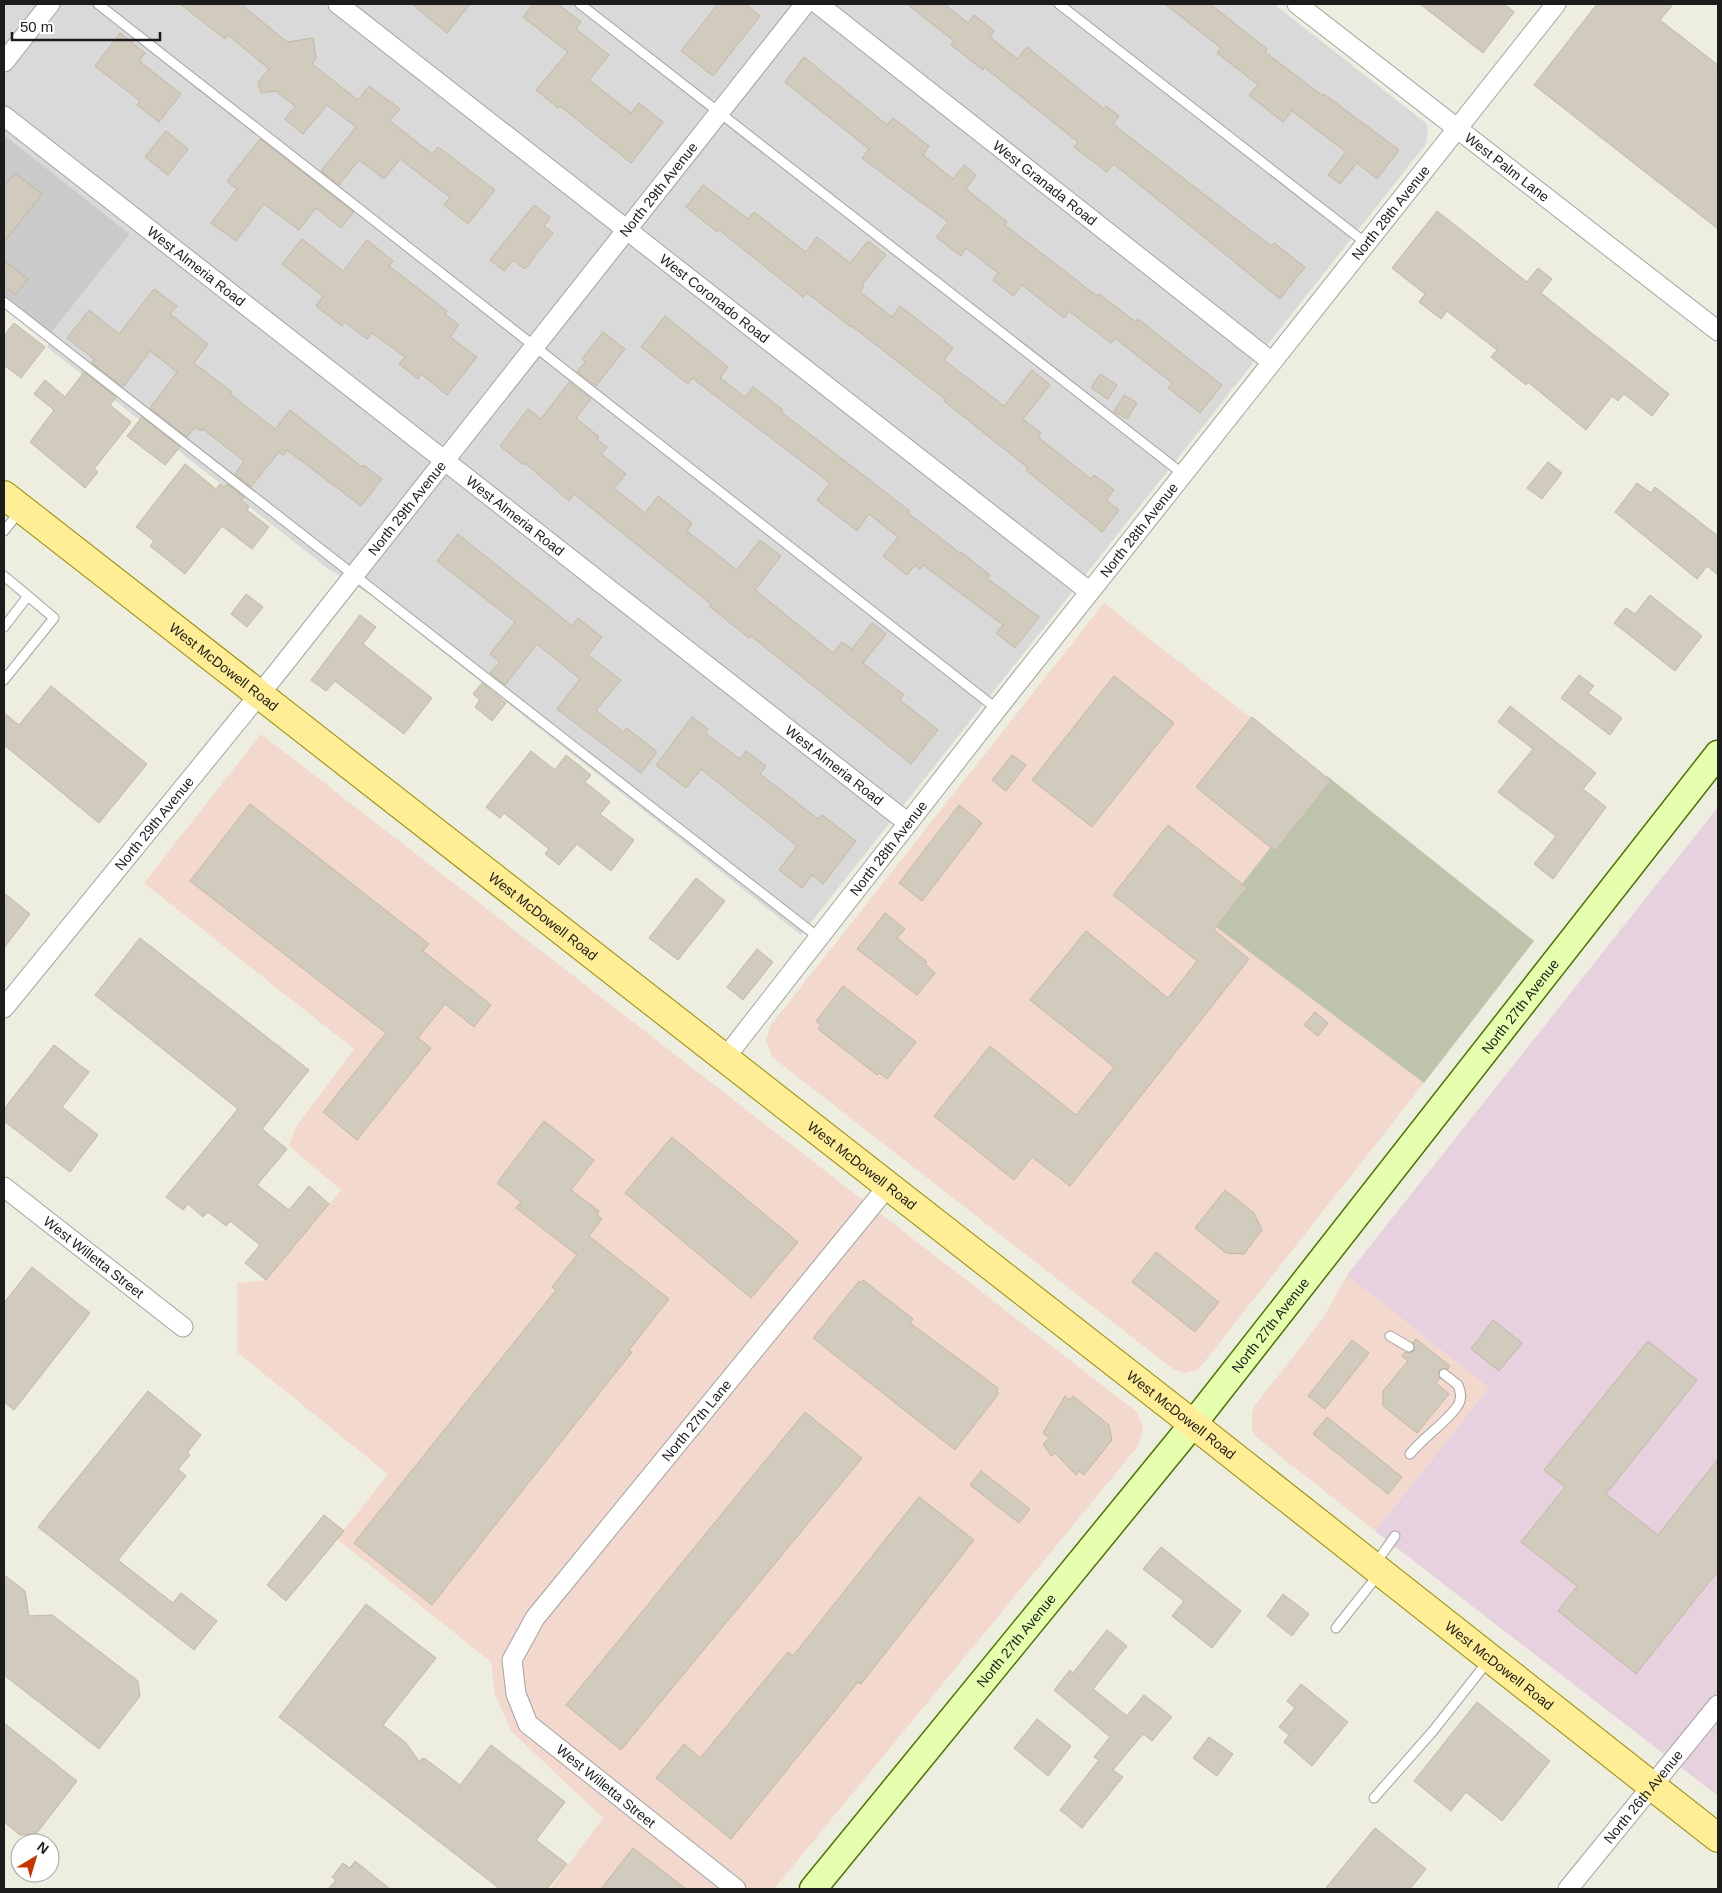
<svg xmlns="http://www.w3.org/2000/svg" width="1722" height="1893" viewBox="0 0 1722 1893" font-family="Helvetica,sans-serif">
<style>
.residential{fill:#dad9d9}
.commercial{fill:#f2d8cd}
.industrial{fill:#e8d1de}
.religious{fill:#cacaca}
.construction{fill:#bdc4ab}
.building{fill:#d1cbbd;stroke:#c1b8a1}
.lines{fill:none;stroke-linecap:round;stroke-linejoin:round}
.lane-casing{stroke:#a3a3a3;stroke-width:11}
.street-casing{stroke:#a3a3a3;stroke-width:21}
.secondary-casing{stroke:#497600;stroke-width:29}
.primary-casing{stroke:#948a00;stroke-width:30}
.lane{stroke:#fff;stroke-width:9}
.street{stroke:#fff;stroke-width:19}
.secondary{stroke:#e5ffae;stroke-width:26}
.primary{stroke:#ffee95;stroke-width:28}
.labels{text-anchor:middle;stroke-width:4.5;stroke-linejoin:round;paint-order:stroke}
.street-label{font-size:14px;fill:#1c1c1c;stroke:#fff}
</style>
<rect width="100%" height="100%" fill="#eeeee0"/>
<!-- residential -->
<path class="residential" d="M 4,4 L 1274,4 L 1427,124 L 1428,132 L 1426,144 L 801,935 L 372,596 L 327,568 L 47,347 L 51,333 L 130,234 L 4,135 Z"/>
<!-- commercial -->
<path class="commercial" d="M 1104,603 L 1326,777 L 1212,923 L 1424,1083 L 1198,1370 L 1185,1373 L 1173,1369 L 772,1057 L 766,1040 L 771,1025 Z
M 261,734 L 1138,1413 L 1143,1428 L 1139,1445 L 774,1889 L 550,1889 L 603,1818 L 512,1732 L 495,1695 L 491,1662 L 337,1539 L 388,1474 L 237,1352 L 237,1283 L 266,1280 L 341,1190 L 289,1146 L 296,1127 L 354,1049 L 144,883 Z
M 1347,1275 L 1489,1388 L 1375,1531 L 1256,1437 L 1252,1429 L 1252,1412 L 1256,1404 L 1324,1317 Z"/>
<!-- industrial -->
<path class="industrial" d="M 1718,807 L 1718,1796 L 1375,1531 L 1489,1388 L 1347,1275 Z"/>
<!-- religious -->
<path class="religious" d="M 4,135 L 130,234 L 51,333 L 4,295 Z"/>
<!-- construction -->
<path class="construction" d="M 1327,776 L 1534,941 L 1424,1083 L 1211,923 Z"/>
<!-- building -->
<path class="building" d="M 180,4 L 241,4 L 287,42 L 313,38 L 316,58 L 312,64 L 358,100 L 369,86 L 400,109 L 390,121 L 432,154 L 438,147 L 495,190 L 468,224 L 444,205 L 450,197 L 400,159 L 384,179 L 359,160 L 339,185 L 321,171 L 356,127 L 327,105 L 303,134 L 285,119 L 295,106 L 276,91 L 261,93 L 258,82 L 269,69 L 228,35 L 225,39 Z
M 412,4 L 470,4 L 447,33 Z
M 533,4 L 558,4 L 581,22 L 576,29 L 609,55 L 589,80 L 631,113 L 639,103 L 663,122 L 631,163 L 560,106 L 558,108 L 536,90 L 568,52 L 523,17 Z
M 718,4 L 745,4 L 760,16 L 713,76 L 681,51 Z
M 907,4 L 944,4 L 968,23 L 974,15 L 994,31 L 990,37 L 1017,59 L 1027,47 L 1104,109 L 1106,106 L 1119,116 L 1113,124 L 1271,246 L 1274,243 L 1305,267 L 1280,299 L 1114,164 L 1107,172 L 1074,147 L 1078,142 L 984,67 L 983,70 L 951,45 L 954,41 Z
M 1165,4 L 1210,4 L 1267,49 L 1265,52 L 1323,96 L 1324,94 L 1399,150 L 1377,179 L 1357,163 L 1340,184 L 1328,175 L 1346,152 L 1292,111 L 1283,122 L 1249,95 L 1258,85 L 1217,53 L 1221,48 Z
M 1420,4 L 1504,4 L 1514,12 L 1483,53 Z
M 1597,4 L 1673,4 L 1660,20 L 1718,65 L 1718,229 L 1534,85 Z
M 120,33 L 145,53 L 139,61 L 181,94 L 159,122 L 137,105 L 140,101 L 95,66 Z
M 804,57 L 887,125 L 893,118 L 929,146 L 923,155 L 953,179 L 964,165 L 976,175 L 966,189 L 1007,222 L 1005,225 L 1097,296 L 1099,294 L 1136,322 L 1138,319 L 1222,385 L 1200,413 L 1168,388 L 1172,383 L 1115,338 L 1111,343 L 1069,311 L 1064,318 L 1022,285 L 1013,296 L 993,280 L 998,273 L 966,248 L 961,256 L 936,237 L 948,222 L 862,158 L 869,149 L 785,82 Z
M 166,131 L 188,149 L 168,175 L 145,157 Z
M 260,139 L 354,212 L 341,228 L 316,208 L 299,230 L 264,204 L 236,241 L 211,223 L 237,189 L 227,181 Z
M 15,173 L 42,194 L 4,242 L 4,187 Z
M 703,185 L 748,219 L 754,212 L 806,252 L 817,237 L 850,263 L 868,241 L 886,255 L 862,285 L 864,287 L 860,292 L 892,317 L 900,306 L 922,323 L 953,348 L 944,360 L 1004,406 L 1032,370 L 1050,385 L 1023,419 L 1041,433 L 1038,437 L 1091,479 L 1094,475 L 1114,490 L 1106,500 L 1119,510 L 1102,532 L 1026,470 L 1028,468 L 944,401 L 945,399 L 852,326 L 851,327 L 807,293 L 803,297 L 719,230 L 717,232 L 686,207 Z
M 534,205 L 550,217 L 544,226 L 553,233 L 525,269 L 513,260 L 504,271 L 490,260 Z
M 1437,211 L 1527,282 L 1538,268 L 1552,279 L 1541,293 L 1669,394 L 1652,416 L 1624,394 L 1618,401 L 1612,396 L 1586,430 L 1528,382 L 1526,385 L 1491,357 L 1497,350 L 1447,311 L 1441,319 L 1419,302 L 1425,294 L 1392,268 Z
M 302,239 L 343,271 L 367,240 L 393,261 L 389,266 L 447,311 L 445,314 L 459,325 L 450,337 L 477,357 L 447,395 L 421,374 L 418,379 L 399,364 L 405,357 L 372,333 L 367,339 L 345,322 L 342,326 L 316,306 L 323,296 L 282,264 Z
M 4,261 L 28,279 L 15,295 L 4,286 Z
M 154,289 L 177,306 L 170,314 L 208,344 L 194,363 L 232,392 L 230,394 L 275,429 L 290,410 L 362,467 L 364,465 L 382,479 L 361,506 L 287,450 L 283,455 L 279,452 L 251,487 L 235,474 L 244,461 L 203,429 L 201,431 L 195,427 L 187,437 L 150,408 L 177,372 L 150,351 L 123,387 L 92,363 L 94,359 L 67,338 L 89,310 L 119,334 Z
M 665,316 L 728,367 L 720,378 L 745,397 L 753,387 L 783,410 L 781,412 L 910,511 L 908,513 L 960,553 L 961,552 L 990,575 L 987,578 L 1039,617 L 1015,648 L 996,633 L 1003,625 L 923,565 L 920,570 L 915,565 L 907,575 L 883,556 L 898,537 L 869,514 L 857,531 L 817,500 L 830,483 L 692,378 L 688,384 L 641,347 Z
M 14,323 L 45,347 L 21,378 L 4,365 L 4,336 Z
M 603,332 L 625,349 L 596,386 L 577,372 L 585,362 L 582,359 Z
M 84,372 L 116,397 L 110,405 L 131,422 L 94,469 L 98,472 L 85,488 L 30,442 L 54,410 L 34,394 L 45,380 L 65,397 Z
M 1100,374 L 1117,385 L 1108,399 L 1091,388 Z
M 569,382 L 591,399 L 576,418 L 599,437 L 597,439 L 607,447 L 601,454 L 626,474 L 614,488 L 645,513 L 658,496 L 692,523 L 687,531 L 737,570 L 760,540 L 781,556 L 755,590 L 833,653 L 842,642 L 852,649 L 872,623 L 886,634 L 863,663 L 904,695 L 900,700 L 938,730 L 911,764 L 751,636 L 749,638 L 709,606 L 711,604 L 574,494 L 569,501 L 525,463 L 524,465 L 500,446 L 528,409 L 541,419 Z
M 1124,395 L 1137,403 L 1127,419 L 1114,412 Z
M 142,417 L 180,447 L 165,465 L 127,436 Z
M 1548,462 L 1562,473 L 1542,499 L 1527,488 Z
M 185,464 L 216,489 L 220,484 L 224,487 L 227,484 L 244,497 L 241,500 L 249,507 L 247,510 L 269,527 L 252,549 L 222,526 L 185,574 L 150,546 L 154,541 L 136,527 Z
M 1637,483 L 1651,493 L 1655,487 L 1718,536 L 1718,575 L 1707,566 L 1697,579 L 1615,512 Z
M 458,534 L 572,626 L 578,618 L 602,637 L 588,655 L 621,680 L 596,710 L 623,732 L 627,728 L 657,752 L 641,773 L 557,709 L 580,679 L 537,644 L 505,685 L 490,673 L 500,662 L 490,654 L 515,622 L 437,561 Z
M 246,594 L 263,607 L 247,627 L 231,614 Z
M 1650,595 L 1702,636 L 1675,671 L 1614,623 L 1626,608 L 1635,614 Z
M 360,615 L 376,627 L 363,644 L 432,698 L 404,734 L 335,681 L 326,691 L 311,680 Z
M 1579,675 L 1594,686 L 1588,693 L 1622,718 L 1610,735 L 1561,698 Z
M 1114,676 L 1174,723 L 1092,827 L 1032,780 Z
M 482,683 L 506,703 L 492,721 L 475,707 L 480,700 L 473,694 Z
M 51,686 L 147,764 L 99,823 L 4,745 L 4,713 L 19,725 Z
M 1510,706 L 1596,773 L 1583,789 L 1606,807 L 1553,879 L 1534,864 L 1556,836 L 1498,792 L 1533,749 L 1498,722 Z
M 692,717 L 708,729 L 705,733 L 740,759 L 746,751 L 766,766 L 760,774 L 818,819 L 822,815 L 856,841 L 823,884 L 812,875 L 802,888 L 779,870 L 797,846 L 701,769 L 686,788 L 656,765 Z
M 1252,717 L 1331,781 L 1275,851 L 1196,787 Z
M 531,751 L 555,770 L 566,755 L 591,775 L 585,782 L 610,802 L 600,814 L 634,840 L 611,871 L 577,844 L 559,865 L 545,854 L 549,849 L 504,813 L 500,818 L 486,807 Z
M 1012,755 L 1026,765 L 1006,791 L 992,780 Z
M 250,804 L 429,944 L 423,951 L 491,1005 L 474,1027 L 445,1004 L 418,1038 L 431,1048 L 357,1140 L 323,1112 L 386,1033 L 190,881 Z
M 959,805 L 982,823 L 922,901 L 899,883 Z
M 1168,825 L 1247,888 L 1214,930 L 1249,959 L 1070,1186 L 1032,1157 L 1014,1180 L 934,1116 L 990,1046 L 1076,1115 L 1114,1067 L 1030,1000 L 1086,931 L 1168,998 L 1197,961 L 1113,895 Z
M 696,878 L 725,901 L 678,960 L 649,938 Z
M 4,893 L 30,914 L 4,948 Z
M 885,913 L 905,929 L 897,938 L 927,962 L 925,964 L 935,973 L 917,995 L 857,949 Z
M 140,938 L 309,1070 L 262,1129 L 287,1149 L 257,1185 L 289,1210 L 309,1186 L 329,1204 L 266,1280 L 245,1263 L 260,1245 L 230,1221 L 226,1226 L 208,1212 L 203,1217 L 188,1204 L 183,1210 L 166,1197 L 238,1109 L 95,995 Z
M 757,949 L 773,962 L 743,1000 L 727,987 Z
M 843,986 L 916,1042 L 887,1079 L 879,1073 L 877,1075 L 818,1029 L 821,1025 L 816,1021 Z
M 1315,1012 L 1328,1023 L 1318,1036 L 1304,1025 Z
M 54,1045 L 89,1072 L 62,1107 L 98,1135 L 70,1172 L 4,1121 L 4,1109 Z
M 544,1121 L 594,1160 L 571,1190 L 599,1211 L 597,1214 L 602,1219 L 589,1236 L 669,1299 L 629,1350 L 632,1352 L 432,1605 L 354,1543 L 556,1290 L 552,1287 L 577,1255 L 516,1208 L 521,1202 L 497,1183 Z
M 672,1137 L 798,1242 L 751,1298 L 625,1193 Z
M 1225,1190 L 1254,1213 L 1262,1230 L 1244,1254 L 1226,1253 L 1195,1228 Z
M 1156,1252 L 1219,1302 L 1195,1332 L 1132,1282 Z
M 32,1267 L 90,1313 L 14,1410 L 4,1402 L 4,1303 Z
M 863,1280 L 913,1319 L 910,1323 L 998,1388 L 997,1391 L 999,1393 L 955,1450 L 813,1338 L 859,1281 L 861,1283 Z
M 1493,1320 L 1522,1343 L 1499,1371 L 1471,1349 Z
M 1416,1339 L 1450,1366 L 1448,1369 L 1439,1370 L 1440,1378 L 1436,1383 L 1449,1394 L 1417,1433 L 1383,1406 L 1383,1391 L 1408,1361 L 1402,1356 L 1405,1352 L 1409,1353 L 1414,1351 L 1413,1342 Z
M 1352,1340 L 1369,1353 L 1325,1409 L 1308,1396 Z
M 1648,1341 L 1697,1380 L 1606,1494 L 1658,1535 L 1718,1459 L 1718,1571 L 1636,1674 L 1558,1611 L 1577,1586 L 1521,1542 L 1565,1487 L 1544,1470 Z
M 148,1391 L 201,1435 L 187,1453 L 190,1455 L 178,1469 L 186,1476 L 118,1560 L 173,1603 L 181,1593 L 217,1621 L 194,1650 L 38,1527 Z
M 1065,1396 L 1070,1400 L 1073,1396 L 1109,1425 L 1112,1440 L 1084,1475 L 1079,1471 L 1076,1475 L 1055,1453 L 1051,1456 L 1043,1444 L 1049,1438 L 1043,1433 Z
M 805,1412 L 862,1458 L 621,1750 L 566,1705 Z
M 1327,1417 L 1402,1477 L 1388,1494 L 1313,1434 Z
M 981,1471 L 1030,1509 L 1019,1523 L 970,1485 Z
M 919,1497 L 974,1540 L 861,1684 L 858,1682 L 731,1839 L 656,1778 L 684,1744 L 700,1758 L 788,1652 L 793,1656 Z
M 324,1515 L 344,1531 L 286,1601 L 267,1585 Z
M 1161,1547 L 1241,1611 L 1212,1648 L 1172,1616 L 1184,1601 L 1143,1569 Z
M 4,1575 L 25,1591 L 29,1616 L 52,1615 L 138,1681 L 140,1696 L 99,1749 L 4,1675 Z
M 1283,1594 L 1309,1614 L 1292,1636 L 1267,1616 Z
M 366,1604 L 436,1658 L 383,1725 L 406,1743 L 419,1761 L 424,1758 L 460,1785 L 491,1745 L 565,1802 L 536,1840 L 567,1864 L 547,1889 L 500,1889 L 279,1717 Z
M 1107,1630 L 1127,1646 L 1093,1689 L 1127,1716 L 1144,1695 L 1172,1717 L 1152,1741 L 1143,1734 L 1113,1770 L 1123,1777 L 1082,1828 L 1060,1810 L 1099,1760 L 1094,1757 L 1110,1737 L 1054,1690 L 1070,1670 L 1073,1673 Z
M 1301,1684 L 1348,1722 L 1312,1766 L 1284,1742 L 1289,1735 L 1279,1727 L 1295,1708 L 1287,1701 Z
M 1477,1702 L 1550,1761 L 1502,1821 L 1466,1792 L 1451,1811 L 1414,1781 Z
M 1037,1719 L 1071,1746 L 1048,1776 L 1014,1748 Z
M 4,1723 L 77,1781 L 36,1834 L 20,1835 L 4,1822 Z
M 1209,1737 L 1233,1754 L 1217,1776 L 1193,1758 Z
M 1375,1828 L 1426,1869 L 1410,1889 L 1325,1889 Z
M 633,1848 L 686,1889 L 601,1889 Z
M 355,1861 L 390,1889 L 328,1889 L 336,1880 L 332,1877 L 343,1863 L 350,1868 Z"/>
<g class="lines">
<defs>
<path id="lane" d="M 98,4 L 997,709
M 580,4 L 1183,474
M 1059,4 L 1367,244
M 4,302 L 818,937
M 4,531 L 20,511
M 4,576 L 28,596 L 4,627
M 4,680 L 54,618 L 28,596
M 1390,1336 L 1409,1347
M 1410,1454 C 1424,1437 1443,1425 1456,1408 C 1462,1401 1461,1392 1458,1385 L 1444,1374
M 1375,1564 L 1395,1536
M 1336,1628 L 1378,1575
M 1374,1798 L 1433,1731 L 1488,1661"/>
<g id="street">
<path id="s1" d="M 338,4 L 1090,592"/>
<path id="s2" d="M 818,4 L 1272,362"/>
<path id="s3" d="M 1297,4 L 1718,331"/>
<path d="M 4,62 L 50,4"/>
<path id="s4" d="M 4,116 L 908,823"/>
<path id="s5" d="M 4,1008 L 280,669 L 805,4"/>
<path id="s6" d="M 725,1058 L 997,709 L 1556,4"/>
<path id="s7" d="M 4,1187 L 183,1327"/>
<path id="s8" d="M 736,1889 L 528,1724 L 516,1694 L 512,1660 L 535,1618 L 888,1186"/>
<path id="s9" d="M 1568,1889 L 1718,1705"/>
</g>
<g id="secondary">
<path id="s10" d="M 813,1889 L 1193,1424 L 1718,754"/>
</g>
<g id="primary">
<path id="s11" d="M 4,495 L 1193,1424 L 1718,1838"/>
</g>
</defs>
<!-- lane casing -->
<use href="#lane" class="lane-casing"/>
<!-- street casing -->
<use href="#street" class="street-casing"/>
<!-- secondary casing -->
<use href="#secondary" class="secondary-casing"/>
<!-- primary casing -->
<use href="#primary" class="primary-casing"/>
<!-- lane -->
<use href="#lane" class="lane"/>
<!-- street -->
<use href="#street" class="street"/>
<!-- secondary -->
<use href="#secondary" class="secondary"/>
<!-- primary -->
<use href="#primary" class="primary"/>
</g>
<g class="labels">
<!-- street labels -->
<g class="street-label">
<text dy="5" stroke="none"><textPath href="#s3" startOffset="266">West Palm Lane</textPath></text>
<text dy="5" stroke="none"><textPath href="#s2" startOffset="289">West Granada Road</textPath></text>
<text dy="5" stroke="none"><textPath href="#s5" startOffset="1048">North 29th Avenue</textPath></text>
<text dy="5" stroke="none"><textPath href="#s6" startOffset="1076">North 28th Avenue</textPath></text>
<text dy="5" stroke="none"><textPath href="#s4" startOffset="244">West Almeria Road</textPath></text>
<text dy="5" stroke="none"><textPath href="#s1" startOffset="478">West Coronado Road</textPath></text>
<text dy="5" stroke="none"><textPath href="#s5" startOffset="642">North 29th Avenue</textPath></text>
<text dy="5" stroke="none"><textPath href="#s4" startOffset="649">West Almeria Road</textPath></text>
<text dy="5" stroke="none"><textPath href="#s6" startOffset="671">North 28th Avenue</textPath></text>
<text dy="5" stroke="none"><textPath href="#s11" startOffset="279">West McDowell Road</textPath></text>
<text dy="5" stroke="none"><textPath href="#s4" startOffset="1054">West Almeria Road</textPath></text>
<text dy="5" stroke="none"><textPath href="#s5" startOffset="238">North 29th Avenue</textPath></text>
<text dy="5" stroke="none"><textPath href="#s6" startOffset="266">North 28th Avenue</textPath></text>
<text dy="5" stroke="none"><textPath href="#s11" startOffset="684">West McDowell Road</textPath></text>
<text dy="5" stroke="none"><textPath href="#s10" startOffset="1131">North 27th Avenue</textPath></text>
<text dy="5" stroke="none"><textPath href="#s11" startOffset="1089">West McDowell Road</textPath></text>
<text dy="5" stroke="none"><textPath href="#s7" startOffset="114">West Willetta Street</textPath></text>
<text dy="5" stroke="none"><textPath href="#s10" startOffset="726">North 27th Avenue</textPath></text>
<text dy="5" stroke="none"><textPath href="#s11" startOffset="1494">West McDowell Road</textPath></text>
<text dy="5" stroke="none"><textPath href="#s8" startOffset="635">North 27th Lane</textPath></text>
<text dy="5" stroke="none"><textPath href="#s10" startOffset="321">North 27th Avenue</textPath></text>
<text dy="5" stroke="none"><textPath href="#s11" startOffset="1899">West McDowell Road</textPath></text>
<text transform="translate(606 1786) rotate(39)" y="5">West Willetta Street</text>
<text dy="5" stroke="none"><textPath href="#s9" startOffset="119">North 26th Avenue</textPath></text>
</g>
</g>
<!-- border -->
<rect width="1722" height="1893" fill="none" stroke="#1c1c1c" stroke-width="10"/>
<!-- north arrow -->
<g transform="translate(35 1858) rotate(38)"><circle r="24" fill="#ffffff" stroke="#a4a4a4"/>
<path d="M0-4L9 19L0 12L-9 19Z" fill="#c83600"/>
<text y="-8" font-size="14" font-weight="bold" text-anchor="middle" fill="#1c1c1c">N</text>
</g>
<!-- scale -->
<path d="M12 32v8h148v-8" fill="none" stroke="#1c1c1c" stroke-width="2.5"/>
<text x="20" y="32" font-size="15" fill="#1c1c1c" stroke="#ffffff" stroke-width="4" paint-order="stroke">50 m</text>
</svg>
